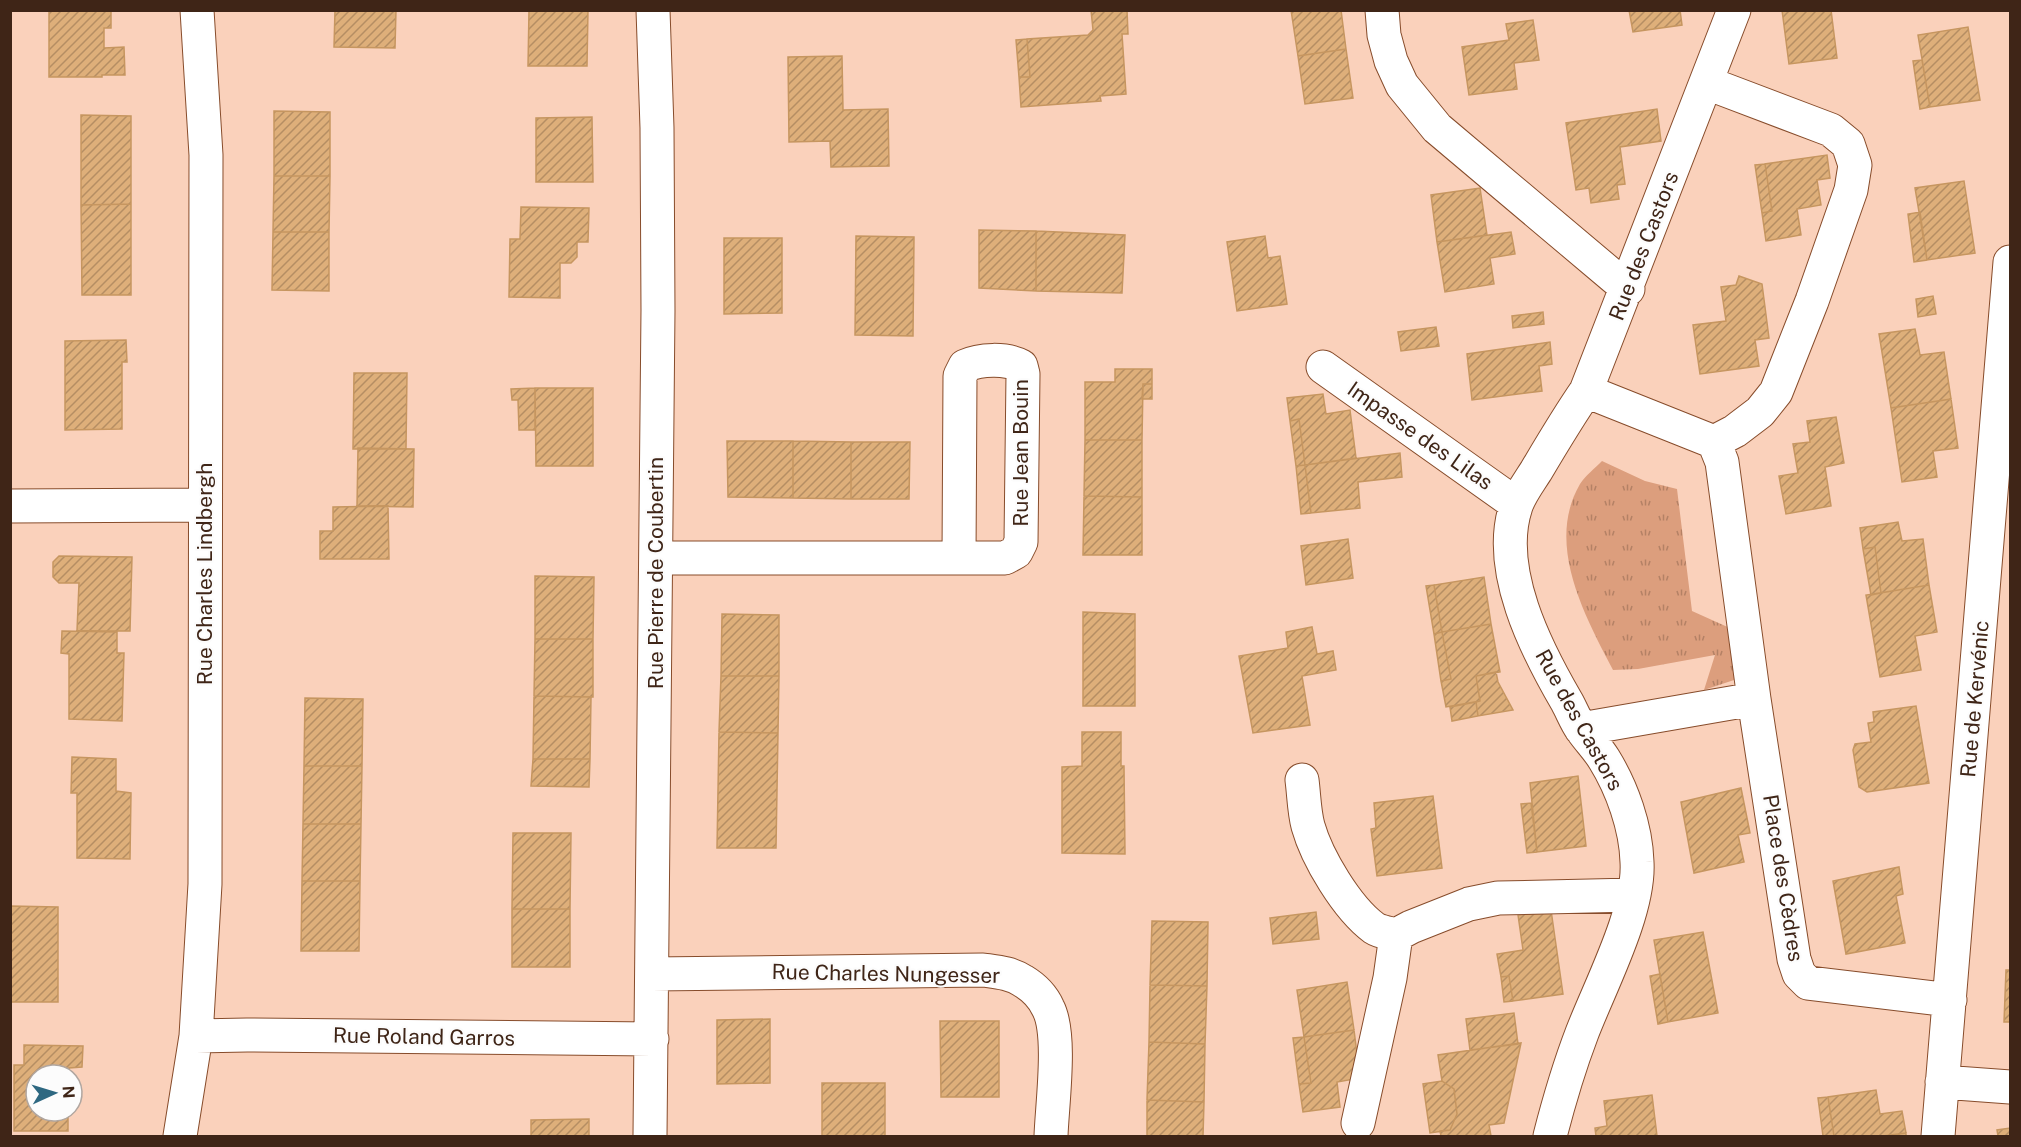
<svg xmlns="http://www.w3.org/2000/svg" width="2021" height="1147" viewBox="0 0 2021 1147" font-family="'Public Sans',sans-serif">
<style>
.grass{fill:url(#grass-tufts)}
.building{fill:url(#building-hatch);stroke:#c69660;stroke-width:1.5}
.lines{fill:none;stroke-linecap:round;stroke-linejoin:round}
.minor-casing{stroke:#874c2b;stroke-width:35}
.minor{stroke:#fff;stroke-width:33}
.labels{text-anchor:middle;stroke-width:4.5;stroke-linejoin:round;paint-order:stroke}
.street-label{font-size:21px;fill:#3f2517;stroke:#fcfcfc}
</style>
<defs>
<pattern id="grass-tufts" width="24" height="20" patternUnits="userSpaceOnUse" patternTransform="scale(1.5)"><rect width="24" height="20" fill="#dc9e7d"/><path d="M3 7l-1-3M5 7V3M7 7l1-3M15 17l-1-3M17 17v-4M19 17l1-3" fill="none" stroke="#b48165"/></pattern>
<pattern id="building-hatch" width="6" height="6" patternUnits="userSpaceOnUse" patternTransform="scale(1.5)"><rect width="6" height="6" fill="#deaf7a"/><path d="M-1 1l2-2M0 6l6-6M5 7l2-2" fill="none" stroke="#b58e63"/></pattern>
</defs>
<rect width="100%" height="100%" fill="#fad1bb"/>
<!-- grass -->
<path class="grass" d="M 1602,461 L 1645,481 L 1677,489 L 1692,611 L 1732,629 L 1740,678 L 1704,690 L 1715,655 L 1638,669 L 1613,670 C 1585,616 1545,544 1580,484 C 1585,476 1595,468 1602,461 Z"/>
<!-- building -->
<path class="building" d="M 49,10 L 111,10 L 111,28 L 104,28 L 104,48 L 124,47 L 125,75 L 102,75 L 102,77 L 49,77 Z
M 335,10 L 396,10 L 395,48 L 334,47 Z
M 529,10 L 588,10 L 587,66 L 528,66 Z
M 1127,10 L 1128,34 L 1122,34 L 1126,94 L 1100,96 L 1101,101 L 1021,107 L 1019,77 L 1030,77 L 1027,39 L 1088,35 L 1093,30 L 1091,10 Z
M 1291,10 L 1341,10 L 1346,49 L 1298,56 Z
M 1629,10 L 1680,10 L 1682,25 L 1633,32 Z
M 1782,10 L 1831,10 L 1837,58 L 1789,64 Z
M 1533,20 L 1539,60 L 1514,63 L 1517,89 L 1469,95 L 1462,47 L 1509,40 L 1506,24 Z
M 1968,27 L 1980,100 L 1930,107 L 1918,35 Z
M 1027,39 L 1030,77 L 1019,77 L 1016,40 Z
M 1346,49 L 1353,98 L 1305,104 L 1298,56 Z
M 842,56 L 843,110 L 888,109 L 889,166 L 831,167 L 830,141 L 789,142 L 788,57 Z
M 1922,60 L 1930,107 L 1920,109 L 1913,61 Z
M 1657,109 L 1661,141 L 1620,147 L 1625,184 L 1617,185 L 1619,199 L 1591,203 L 1589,188 L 1576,190 L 1566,123 Z
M 274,111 L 330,112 L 330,176 L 274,176 Z
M 81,115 L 131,116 L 131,204 L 81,205 Z
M 592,117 L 593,182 L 536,182 L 536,118 Z
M 1827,155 L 1830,178 L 1817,180 L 1821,205 L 1797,209 L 1801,235 L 1766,241 L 1762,213 L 1772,211 L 1765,164 Z
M 1765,164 L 1772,211 L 1762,213 L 1755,165 Z
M 274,176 L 330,176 L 329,232 L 273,232 Z
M 1964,181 L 1975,253 L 1927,260 L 1915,188 Z
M 1480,188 L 1487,235 L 1437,242 L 1431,195 Z
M 131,204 L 131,295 L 82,295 L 81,205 Z
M 521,207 L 589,208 L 588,242 L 577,242 L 577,257 L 571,263 L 560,263 L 560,298 L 509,297 L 510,239 L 520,239 Z
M 1920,212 L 1927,260 L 1914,262 L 1908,214 Z
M 979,230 L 1036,231 L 1036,291 L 979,288 Z
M 1036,231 L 1125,235 L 1122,293 L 1036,291 Z
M 273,232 L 329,232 L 329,291 L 272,290 Z
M 1511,232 L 1515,254 L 1490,258 L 1494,284 L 1445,292 L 1437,242 Z
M 856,236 L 914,237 L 913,336 L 855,335 Z
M 1265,236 L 1268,258 L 1280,256 L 1287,304 L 1237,311 L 1227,242 Z
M 724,238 L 782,238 L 782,313 L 724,314 Z
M 1739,276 L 1762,284 L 1769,338 L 1755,340 L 1759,366 L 1700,374 L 1693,325 L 1726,321 L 1721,287 L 1736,285 Z
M 1933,296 L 1936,314 L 1918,317 L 1916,299 Z
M 1543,312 L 1544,324 L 1513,328 L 1512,316 Z
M 1436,327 L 1439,346 L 1401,351 L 1398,332 Z
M 1915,329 L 1920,355 L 1944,352 L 1951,399 L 1891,408 L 1879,334 Z
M 126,340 L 127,362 L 122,362 L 122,429 L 65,430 L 65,341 Z
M 1550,342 L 1552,364 L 1539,366 L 1542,391 L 1472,400 L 1467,354 Z
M 1115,369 L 1152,369 L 1152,384 L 1143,384 L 1142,440 L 1085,440 L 1085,382 L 1115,382 Z
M 354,373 L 407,373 L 406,449 L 353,449 Z
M 1143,384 L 1152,384 L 1152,399 L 1142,399 Z
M 535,388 L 593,388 L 593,466 L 536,466 Z
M 535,388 L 535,430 L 519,430 L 518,400 L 512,400 L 511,389 Z
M 1323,394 L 1326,414 L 1350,410 L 1356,458 L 1305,465 L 1299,419 L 1290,421 L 1287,398 Z
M 1951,399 L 1958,448 L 1933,451 L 1937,477 L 1902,482 L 1891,408 Z
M 1836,417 L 1844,463 L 1825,467 L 1831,506 L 1786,514 L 1779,476 L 1798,473 L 1793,444 L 1810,442 L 1807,421 Z
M 1299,419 L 1305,465 L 1296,466 L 1290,421 Z
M 1085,440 L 1142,440 L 1142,497 L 1084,496 Z
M 727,441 L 793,441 L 793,498 L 728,497 Z
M 793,441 L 851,442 L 851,499 L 793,498 Z
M 851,442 L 910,442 L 909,499 L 851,499 Z
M 358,448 L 414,449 L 413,507 L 357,506 Z
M 1400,453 L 1402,477 L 1358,482 L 1360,508 L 1311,513 L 1305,465 Z
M 1305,465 L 1311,513 L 1301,514 L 1296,466 Z
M 1084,496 L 1142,497 L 1142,555 L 1083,555 Z
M 388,506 L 389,559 L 320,559 L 320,531 L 333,531 L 333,507 Z
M 1898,522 L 1902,541 L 1923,539 L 1929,585 L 1881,593 L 1875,547 L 1863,549 L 1860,528 Z
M 1348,539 L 1353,578 L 1306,585 L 1301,546 Z
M 1875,547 L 1881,593 L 1871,595 L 1863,549 Z
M 59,556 L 132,557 L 130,631 L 77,631 L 79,583 L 59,583 L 53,577 L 53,562 Z
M 535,576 L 594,577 L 593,639 L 535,639 Z
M 1484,577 L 1491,624 L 1442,632 L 1434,585 Z
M 1434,585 L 1442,632 L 1434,634 L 1426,586 Z
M 1929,585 L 1937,632 L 1915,636 L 1921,670 L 1880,677 L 1866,595 Z
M 1083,612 L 1135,614 L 1135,706 L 1083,706 Z
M 722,614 L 779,615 L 779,676 L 721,676 Z
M 1491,624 L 1500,672 L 1476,676 L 1480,701 L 1446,707 L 1441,681 L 1451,679 L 1442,632 Z
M 1312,627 L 1317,654 L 1333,651 L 1336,670 L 1302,676 L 1310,725 L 1253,733 L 1239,656 L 1288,648 L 1286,632 Z
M 62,631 L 117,632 L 117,653 L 124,653 L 122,721 L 69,719 L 69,654 L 61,653 Z
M 1442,632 L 1451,679 L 1441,681 L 1434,634 Z
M 535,639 L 593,639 L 593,697 L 534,696 Z
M 1496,672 L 1498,682 L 1513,710 L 1478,716 L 1476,702 L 1480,701 L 1476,676 Z
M 721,676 L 779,676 L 778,733 L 719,732 Z
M 534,696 L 591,697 L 590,759 L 533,759 Z
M 305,698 L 363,699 L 362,766 L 304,766 Z
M 1476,702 L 1478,716 L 1452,721 L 1450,707 Z
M 1916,706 L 1929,783 L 1867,792 L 1859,787 L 1853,750 L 1855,744 L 1871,742 L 1868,723 L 1874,722 L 1873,712 Z
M 719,732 L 778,733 L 776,848 L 717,848 Z
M 1082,732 L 1121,732 L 1121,766 L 1124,766 L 1125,854 L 1062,853 L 1062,767 L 1082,766 Z
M 72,757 L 116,759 L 116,791 L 131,793 L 130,859 L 77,858 L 77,793 L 71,793 Z
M 533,759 L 590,759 L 589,787 L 531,786 Z
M 304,766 L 362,766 L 361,824 L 303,824 Z
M 1578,776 L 1586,846 L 1537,852 L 1530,783 Z
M 1741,788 L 1750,833 L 1738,835 L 1744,862 L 1694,873 L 1681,802 Z
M 1433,796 L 1442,868 L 1377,876 L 1371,829 L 1376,828 L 1374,803 Z
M 1531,803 L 1537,852 L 1527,853 L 1521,804 Z
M 303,824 L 361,824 L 360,881 L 302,881 Z
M 513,833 L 571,833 L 570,909 L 512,909 Z
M 1899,867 L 1903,894 L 1896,896 L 1905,943 L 1846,954 L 1833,881 Z
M 302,881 L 360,881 L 359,951 L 301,951 Z
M 10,906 L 58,907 L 58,1002 L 10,1002 Z
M 512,909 L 570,909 L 570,967 L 512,967 Z
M 1551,910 L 1563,994 L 1513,1001 L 1509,976 L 1501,977 L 1497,954 L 1523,950 L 1518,915 Z
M 1316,912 L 1319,939 L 1273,944 L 1270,918 Z
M 1152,921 L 1208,922 L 1207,986 L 1150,985 Z
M 1703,932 L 1718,1013 L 1668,1022 L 1654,940 Z
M 2006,970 L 2010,970 L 2010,1022 L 2004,1022 Z
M 1660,974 L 1668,1022 L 1658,1024 L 1650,976 Z
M 1509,976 L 1513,1001 L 1504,1002 L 1501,977 Z
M 1347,982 L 1354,1030 L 1304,1037 L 1297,990 Z
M 1150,985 L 1207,986 L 1205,1044 L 1149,1042 Z
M 1514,1013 L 1518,1044 L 1470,1050 L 1466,1019 Z
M 770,1019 L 770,1083 L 717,1084 L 717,1020 Z
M 940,1021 L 999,1021 L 999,1097 L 941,1097 Z
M 1354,1030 L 1360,1078 L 1337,1082 L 1340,1107 L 1303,1112 L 1299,1084 L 1311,1083 L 1304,1037 Z
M 1304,1037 L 1311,1083 L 1299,1084 L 1293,1038 Z
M 1149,1042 L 1205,1044 L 1204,1102 L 1147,1100 Z
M 1521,1043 L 1504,1123 L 1489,1125 L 1491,1136 L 1441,1136 L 1440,1131 L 1450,1130 L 1457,1114 L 1454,1089 L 1442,1081 L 1438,1055 Z
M 24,1045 L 83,1046 L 82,1067 L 69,1068 L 69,1075 L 36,1075 L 36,1111 L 68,1111 L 68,1131 L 14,1131 L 14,1065 L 24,1065 Z
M 1442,1081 L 1454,1089 L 1457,1114 L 1450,1130 L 1430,1133 L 1423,1084 Z
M 822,1083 L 885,1083 L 885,1136 L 822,1136 Z
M 1876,1090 L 1880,1114 L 1902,1111 L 1906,1133 L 1883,1136 L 1834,1136 L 1828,1097 Z
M 1652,1095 L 1657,1136 L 1596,1136 L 1595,1128 L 1607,1126 L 1604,1101 Z
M 1828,1097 L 1834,1136 L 1823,1136 L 1818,1098 Z
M 1147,1100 L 1204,1102 L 1203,1136 L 1147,1136 Z
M 589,1119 L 589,1136 L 531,1136 L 531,1120 Z
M 2010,1128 L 2010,1136 L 1998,1136 L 1997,1130 Z
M 1906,1133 L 1906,1136 L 1883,1136 Z"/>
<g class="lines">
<defs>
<path id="minor" d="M 1382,10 L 1384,35 L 1391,61 L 1402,85 L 1437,128 L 1628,289
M 1707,83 L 1831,130 L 1848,144 L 1855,165 L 1851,190 L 1812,301 L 1776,392 L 1760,412 L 1735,431 L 1714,442
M 1323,367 L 1516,504
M 10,506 L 205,505
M 656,558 L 1005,558 L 1016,552 L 1021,542 L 1023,374 L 1021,366 C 1006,358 980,359 965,366 L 960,376 L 959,558
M 1754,699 L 1794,959 L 1799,974 L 1808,983 L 1950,1000
M 1581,729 L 1754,699 L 1722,462 L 1714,442 L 1586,391
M 1302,780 C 1304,795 1304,811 1308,826 C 1317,858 1347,908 1374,928 C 1380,932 1389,933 1396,935 L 1411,927 L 1469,904 L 1498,898 L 1634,895
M 652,974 L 983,970 C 997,972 1011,973 1023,981 C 1033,987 1043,997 1048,1008 C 1062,1034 1052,1105 1051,1136
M 196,1036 L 247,1035 L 652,1039
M 1942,1082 L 2010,1087
M 1358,1123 L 1390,978 L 1396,935
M 180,1136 L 196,1036 L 205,884 L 206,155 L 197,10
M 650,1136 L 658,310 L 657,128 L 653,10
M 1550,1136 C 1559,1101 1569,1067 1582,1033 C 1600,986 1640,911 1637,862 C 1636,827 1622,788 1604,759 C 1598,749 1589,740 1582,730 C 1576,722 1572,711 1567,702 C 1536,649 1495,569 1516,506 C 1520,494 1529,482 1536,471 C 1552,444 1568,417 1586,391 L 1734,10
M 1938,1136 L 2010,262"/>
</defs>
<!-- minor casing -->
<use href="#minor" class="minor-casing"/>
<!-- minor -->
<use href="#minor" class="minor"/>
</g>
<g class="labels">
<!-- street labels -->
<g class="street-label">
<text transform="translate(1644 246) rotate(-69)" y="7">Rue des Castors</text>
<text transform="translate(1420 436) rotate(35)" y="7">Impasse des Lilas</text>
<text transform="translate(1021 453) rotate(-90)" y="7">Rue Jean Bouin</text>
<text transform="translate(656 573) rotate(-90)" y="7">Rue Pierre de Coubertin</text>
<text transform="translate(205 574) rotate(-90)" y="7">Rue Charles Lindbergh</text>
<text transform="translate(1975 699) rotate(-85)" y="7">Rue de Kervénic</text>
<text transform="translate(1579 720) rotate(61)" y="7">Rue des Castors</text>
<text transform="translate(1783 878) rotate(81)" y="7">Place des Cèdres</text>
<text transform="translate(886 974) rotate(1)" y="7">Rue Charles Nungesser</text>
<text transform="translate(424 1037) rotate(1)" y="7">Rue Roland Garros</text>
</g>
</g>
<!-- border -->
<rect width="2021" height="1147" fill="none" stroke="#3f2517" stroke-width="24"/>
<!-- north arrow -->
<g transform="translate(54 1093) rotate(86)"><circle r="28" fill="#fcfcfc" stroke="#b0a6a0" stroke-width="1.5"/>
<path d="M0-4.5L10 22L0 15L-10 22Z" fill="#2e6881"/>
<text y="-9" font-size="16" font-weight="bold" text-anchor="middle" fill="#3f2517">N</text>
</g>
</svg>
